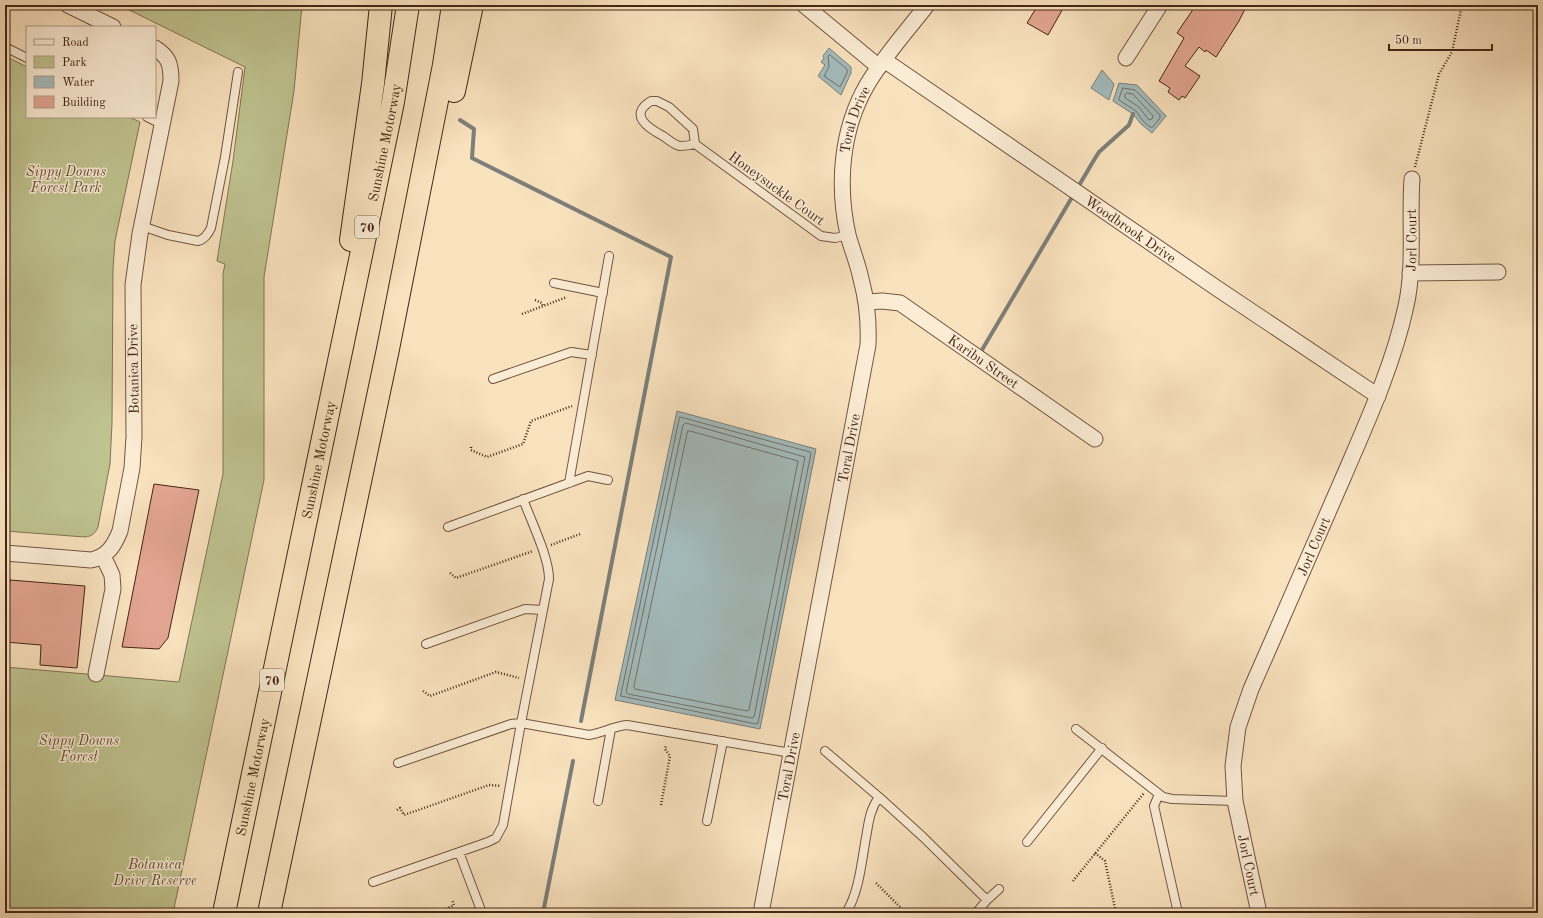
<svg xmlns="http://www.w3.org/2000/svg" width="1543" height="918" viewBox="0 0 1543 918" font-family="'Old Standard TT',serif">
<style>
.green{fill:#bfc390;stroke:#827453}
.water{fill:#a3bbbc;stroke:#7d7f7a}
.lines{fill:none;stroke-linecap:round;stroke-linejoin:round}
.shore{stroke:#747069;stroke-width:1}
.stream{stroke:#7d7f7a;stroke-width:4}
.building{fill:#e2a591;stroke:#452616}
.service-casing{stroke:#725540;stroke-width:10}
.minor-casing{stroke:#725540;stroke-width:17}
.motorway-casing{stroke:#452616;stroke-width:24}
.path{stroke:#452616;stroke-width:2.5;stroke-dasharray:1 2;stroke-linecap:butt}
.service{stroke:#fbecd5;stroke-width:8}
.minor{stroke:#fbecd5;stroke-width:15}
.motorway{stroke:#f9e2be;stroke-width:22}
.labels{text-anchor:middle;stroke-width:3;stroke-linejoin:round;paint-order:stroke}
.shield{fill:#fbecd5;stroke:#7c614f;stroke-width:1}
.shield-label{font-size:13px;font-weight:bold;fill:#452616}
.street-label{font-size:14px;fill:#452616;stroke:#fbecd5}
.park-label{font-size:14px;font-style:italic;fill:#644d34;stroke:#fbecd5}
</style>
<rect width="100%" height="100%" fill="#f9e2be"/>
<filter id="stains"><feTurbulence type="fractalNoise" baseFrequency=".005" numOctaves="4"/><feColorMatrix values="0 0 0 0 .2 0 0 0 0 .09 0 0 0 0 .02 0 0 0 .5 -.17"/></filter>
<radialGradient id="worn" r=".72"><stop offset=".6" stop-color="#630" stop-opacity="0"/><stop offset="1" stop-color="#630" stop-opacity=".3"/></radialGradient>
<!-- green -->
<path class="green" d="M 119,5 L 302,5 L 294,91 L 264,277 L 264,480 L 173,913 L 5,913 L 5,667 L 179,682 L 223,474 L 223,274 L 225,264 L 217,261 L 233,161 L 245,67 Z
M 5,56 L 27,67 L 27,117 L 129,117 L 140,122 L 115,241 L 113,269 L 112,423 L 110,464 L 98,527 C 95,534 92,536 85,537 L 5,531 Z"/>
<!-- water -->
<path class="water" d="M 829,48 L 851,67 L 851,73 L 841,95 L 818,76 L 825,65 L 821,62 L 824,58 L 823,56 Z
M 1102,70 L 1114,84 L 1109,100 L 1091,88 Z
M 1119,83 L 1137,85 L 1166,116 L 1152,133 L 1141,124 L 1133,114 L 1113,101 Z
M 677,411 L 816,449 L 760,729 L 615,700 Z"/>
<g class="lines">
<!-- shore -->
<path class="shore" d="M 830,55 L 847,69 L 847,73 L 840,87 L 824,76 L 829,67 L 828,56 Z
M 1123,88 L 1135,90 L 1160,115 L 1160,118 L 1153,127 L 1150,127 L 1143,121 L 1136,111 L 1119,100 Z
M 1127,93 L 1133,94 L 1153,116 L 1152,119 L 1149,120 L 1139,107 L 1125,98 L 1125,95 Z
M 680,417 L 810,452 L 811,453 L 758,723 L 756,724 L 621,696 Z
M 686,423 L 805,457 L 754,717 L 752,718 L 628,694 L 626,692 L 683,425 Z
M 688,431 L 690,431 L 798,461 L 749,710 L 747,711 L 635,689 L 634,687 Z"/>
<!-- stream -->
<path class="stream" d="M 460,120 L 474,129 L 472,158 L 671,257 L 581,721
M 979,355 L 1094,160 L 1099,152 L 1129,125 L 1133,114
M 543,913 L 573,761"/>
</g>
<!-- building -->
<path class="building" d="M 1038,5 L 1065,5 L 1048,35 L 1027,23 Z
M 1196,5 L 1247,5 L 1239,21 L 1216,57 L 1206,50 L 1205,52 L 1199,47 L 1185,66 L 1200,76 L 1185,98 L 1182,96 L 1179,100 L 1168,92 L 1170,88 L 1159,81 L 1184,38 L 1177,33 Z
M 154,484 L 199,490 L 168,638 L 159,649 L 122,647 Z
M 10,580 L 85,586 L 77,668 L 40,665 L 41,645 L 5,642 Z"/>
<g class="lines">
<defs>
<path id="service" d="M 5,47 L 27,58
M 651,101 L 657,101 L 669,107 L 693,129 L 695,144 C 691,145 684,146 680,146 C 674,145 668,139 663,136 C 648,128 628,115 651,101 Z
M 147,117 L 163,125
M 695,144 L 821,236 L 835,238 L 848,235
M 142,226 L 168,235 L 198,241 C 205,239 208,234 211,228 L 225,157 L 238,72
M 554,283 L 603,293
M 493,379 L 571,352 L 592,355
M 569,483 L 609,256
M 448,527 L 588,476 L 608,480
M 426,644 L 525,609 L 543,610
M 1076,729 L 1163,797 L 1172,799 L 1235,801
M 825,751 L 879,797 L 923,837 L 987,900
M 398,763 L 511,724 L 521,723 L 589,735 C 602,733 614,726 627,725 L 791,753
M 1159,794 L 1154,806 L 1178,913
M 598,801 L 611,729
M 707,821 L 723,741
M 1027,842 L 1102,748
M 459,852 L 482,913
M 373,882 L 488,842 L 496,838 L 503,825 L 521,723 L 549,579 C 549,557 531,521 523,499
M 846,913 C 860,891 862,857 867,832 C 869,819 871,808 879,797
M 976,913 L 987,900 L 999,889"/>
<g id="minor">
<path d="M 68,5 L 113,27"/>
<path d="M 804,5 L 879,67"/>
<path d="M 1126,58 L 1160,5"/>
<path id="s1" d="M 884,60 L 1218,289 L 1378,396"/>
<path d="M 1410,273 L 1498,272"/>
<path id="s2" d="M 867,302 L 882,301 L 900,303 L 1095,439"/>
<path d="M 5,553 L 91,560 C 107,557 114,546 120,531 L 132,468 L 134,437 L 133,285 L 140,234 L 171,81 C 171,64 169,57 155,48"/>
<path d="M 96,674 L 113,589 L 112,575 L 103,556"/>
<path id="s3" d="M 761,913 L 868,345 C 869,322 867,301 861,279 C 858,264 852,250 848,235 C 837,185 841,130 867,85 C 884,56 907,31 927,5"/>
<path id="s4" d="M 1259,913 L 1235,801 L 1233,766 L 1238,727 L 1251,689 C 1282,619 1312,549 1343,478 C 1367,422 1393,366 1406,306 C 1415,267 1409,220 1412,179"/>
</g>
<g id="motorway">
<path d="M 454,91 L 472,5"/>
<path d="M 351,240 L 373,84 L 381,5"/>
<path id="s5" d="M 224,913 L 393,102 L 408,5"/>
<path d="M 269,913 L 388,349 L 444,65 L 453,5"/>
</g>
</defs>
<!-- service casing -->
<use href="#service" class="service-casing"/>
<!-- minor casing -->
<use href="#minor" class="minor-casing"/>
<!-- motorway casing -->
<use href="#motorway" class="motorway-casing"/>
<!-- path -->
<path class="path" d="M 1415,167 L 1439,74 L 1452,52 L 1462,5
M 535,300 L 542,303 L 543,306
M 522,314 L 567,297
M 471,447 L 471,450 L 487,457 L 523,444 L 531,421 L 572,406
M 551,545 L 580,534
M 450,573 L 456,578 L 533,551
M 423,691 L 430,696 L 496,672 L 519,678
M 661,805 L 670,756 L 665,749 L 666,745
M 397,810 L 400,808 L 404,815 L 489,785 L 501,786
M 1095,853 L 1105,861 L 1116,913
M 1073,881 L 1144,793
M 876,883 L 906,913
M 438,913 L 454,905 L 452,900"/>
<!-- service -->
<use href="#service" class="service"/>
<!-- minor -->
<use href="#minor" class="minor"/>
<!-- motorway -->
<use href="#motorway" class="motorway"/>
</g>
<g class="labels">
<!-- shield labels -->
<g class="shield">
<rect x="355" y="216" width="24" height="22" rx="3"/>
<rect x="260" y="669" width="24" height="22" rx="3"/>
</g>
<g class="shield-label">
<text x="367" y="232">70</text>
<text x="272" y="685">70</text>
</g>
<!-- street labels -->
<g class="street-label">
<text dy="5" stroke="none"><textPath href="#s3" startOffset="808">Toral Drive</textPath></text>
<text dy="5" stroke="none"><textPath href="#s5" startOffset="787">Sunshine Motorway</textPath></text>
<text transform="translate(777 188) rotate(36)" y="5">Honeysuckle Court</text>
<text dy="5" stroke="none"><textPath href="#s1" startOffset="299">Woodbrook Drive</textPath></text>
<text dy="5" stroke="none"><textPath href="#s4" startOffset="709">Jorl Court</textPath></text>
<text dy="5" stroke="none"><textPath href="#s2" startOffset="135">Karibu Street</textPath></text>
<text transform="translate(133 369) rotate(-91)" y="5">Botanica Drive</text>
<text dy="5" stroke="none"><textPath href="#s3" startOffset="473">Toral Drive</textPath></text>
<text dy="5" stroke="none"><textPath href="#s5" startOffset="463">Sunshine Motorway</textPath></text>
<text dy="5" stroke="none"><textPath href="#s4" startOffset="385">Jorl Court</textPath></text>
<text dy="5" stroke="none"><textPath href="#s3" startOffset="149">Toral Drive</textPath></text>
<text dy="5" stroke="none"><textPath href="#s5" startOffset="139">Sunshine Motorway</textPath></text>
<text transform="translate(1249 865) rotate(78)" y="5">Jorl Court</text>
</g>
<!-- park labels -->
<g class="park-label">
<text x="66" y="176">Sippy Downs<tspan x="66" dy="16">Forest Park</tspan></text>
<text x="79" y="745">Sippy Downs<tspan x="79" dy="16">Forest</tspan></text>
<text x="155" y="869">Botanica<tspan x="155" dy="16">Drive Reserve</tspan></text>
</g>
</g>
<!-- margin -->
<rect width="1543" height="918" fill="none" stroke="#f9e2be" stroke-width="20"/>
<rect x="6" y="6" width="1531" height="906" fill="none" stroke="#452616" stroke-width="2"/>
<rect x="10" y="10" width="1523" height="898" fill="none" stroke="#452616"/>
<!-- legend -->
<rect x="26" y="26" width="130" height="92" fill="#fbecd5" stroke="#b29d89"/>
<rect x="34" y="39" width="20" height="6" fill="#fbecd5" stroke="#b29d89"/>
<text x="62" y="46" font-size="12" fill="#452616">Road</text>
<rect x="34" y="56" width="20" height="12" fill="#bfc390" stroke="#b29d89"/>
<text x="62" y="66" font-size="12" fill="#452616">Park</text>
<rect x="34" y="76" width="20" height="12" fill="#a3bbbc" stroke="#b29d89"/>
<text x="62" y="86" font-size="12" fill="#452616">Water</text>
<rect x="34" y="96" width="20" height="12" fill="#e2a591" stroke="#b29d89"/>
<text x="62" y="106" font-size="12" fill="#452616">Building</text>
<!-- scale -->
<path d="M1389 44v6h103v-6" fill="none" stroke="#452616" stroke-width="2"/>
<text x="1395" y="44" font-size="12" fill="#452616" stroke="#fbecd5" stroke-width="3" paint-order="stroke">50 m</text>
<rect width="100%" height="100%" filter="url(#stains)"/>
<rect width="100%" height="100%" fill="url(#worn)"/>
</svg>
